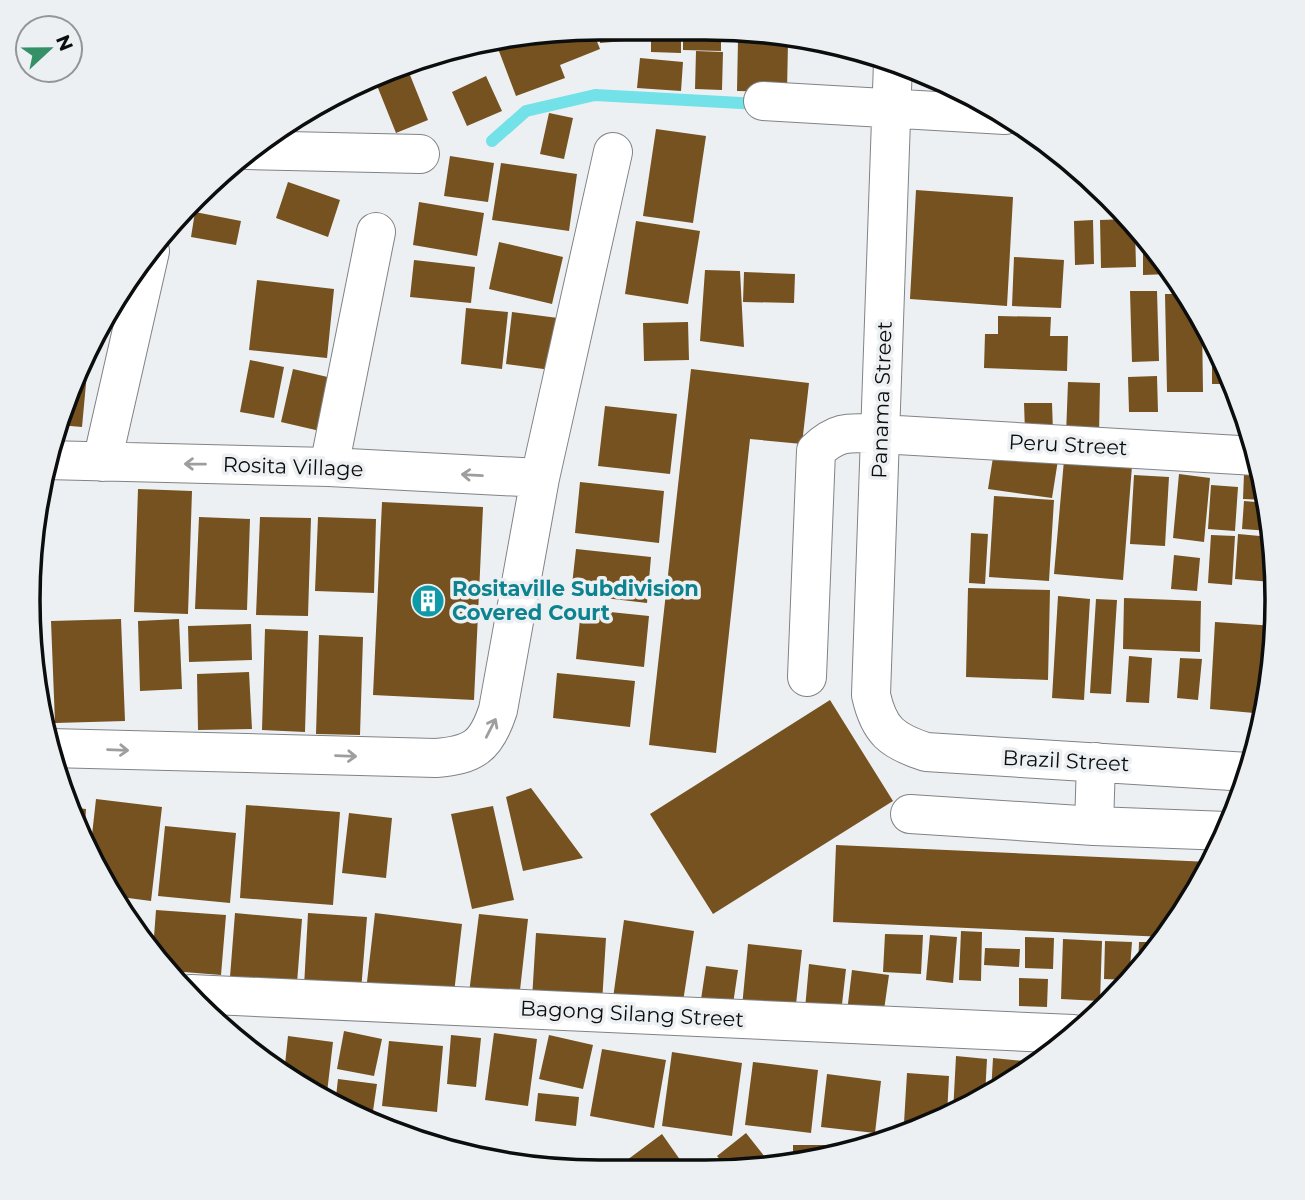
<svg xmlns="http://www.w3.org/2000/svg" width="1305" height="1200" viewBox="0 0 1305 1200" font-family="Montserrat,sans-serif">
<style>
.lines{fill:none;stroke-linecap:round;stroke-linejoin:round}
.stream{stroke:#73e1e8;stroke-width:12}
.building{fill:#75521f}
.minor-casing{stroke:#808385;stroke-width:40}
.minor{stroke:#fff;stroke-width:38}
.oneway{stroke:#9e9e9e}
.labels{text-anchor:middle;stroke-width:7;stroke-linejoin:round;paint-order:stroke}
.street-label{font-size:21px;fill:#0c0d0d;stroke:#edf0f3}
.culture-label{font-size:21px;font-weight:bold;fill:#0d838f;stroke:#edf0f3;text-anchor:start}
.rim{fill:none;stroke:#0c0d0d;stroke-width:3.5}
</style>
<rect width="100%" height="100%" fill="#edf0f3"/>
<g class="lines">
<!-- stream -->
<path class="stream" d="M 492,141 L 526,111 L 595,95 L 759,104"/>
</g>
<!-- building -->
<path class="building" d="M 599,28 L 648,30 L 649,39 L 600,43 Z
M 592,29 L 600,49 L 560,65 L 565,78 L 516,96 L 494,38 Z
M 651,31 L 681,32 L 681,53 L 651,52 Z
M 683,32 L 721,34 L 721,51 L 683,50 Z
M 795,38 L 817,39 L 842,48 L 795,45 Z
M 738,40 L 788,41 L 787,92 L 737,91 Z
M 696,51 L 723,52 L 722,90 L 695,89 Z
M 640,58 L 683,62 L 681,91 L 637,88 Z
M 408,70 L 428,120 L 396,133 L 376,83 Z
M 486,76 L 502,111 L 467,126 L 452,92 Z
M 549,113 L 573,118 L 564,159 L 540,154 Z
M 656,129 L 706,136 L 693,223 L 643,216 Z
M 450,156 L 494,163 L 488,202 L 444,196 Z
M 501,163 L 577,174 L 569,231 L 492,220 Z
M 288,182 L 340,200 L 328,237 L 276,218 Z
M 916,190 L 1013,197 L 1007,306 L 910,299 Z
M 419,202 L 484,213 L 477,256 L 413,245 Z
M 195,212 L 241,221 L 236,245 L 191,237 Z
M 1129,219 L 1135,227 L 1136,267 L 1101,268 L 1100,220 Z
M 1093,220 L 1094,264 L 1075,265 L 1074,221 Z
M 636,221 L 700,231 L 688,304 L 625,294 Z
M 1143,236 L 1170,269 L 1170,274 L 1143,275 Z
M 499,242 L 563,257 L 552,304 L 489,289 Z
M 1014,257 L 1064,260 L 1061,308 L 1012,306 Z
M 414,260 L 475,267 L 471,303 L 410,297 Z
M 705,270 L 740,271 L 744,347 L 700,341 Z
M 744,272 L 795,274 L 794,303 L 743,302 Z
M 257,280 L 334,289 L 327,358 L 249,350 Z
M 1130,291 L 1157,291 L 1159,361 L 1132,362 Z
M 1165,294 L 1187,294 L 1202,322 L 1203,392 L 1167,392 Z
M 466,308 L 508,312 L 502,369 L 461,364 Z
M 512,312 L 558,318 L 551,370 L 506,364 Z
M 998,316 L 1051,317 L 1050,336 L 1068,336 L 1067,371 L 984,368 L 985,334 L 998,334 Z
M 688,322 L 689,360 L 644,361 L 643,323 Z
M 1212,341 L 1234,381 L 1234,384 L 1212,384 Z
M 89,351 L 82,427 L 59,425 Z
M 250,360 L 284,367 L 274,418 L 240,412 Z
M 293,369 L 332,378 L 320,431 L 281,422 Z
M 691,369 L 809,383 L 802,444 L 750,439 L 716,753 L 649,745 Z
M 1157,376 L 1158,412 L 1129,412 L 1128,377 Z
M 1068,382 L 1100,383 L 1099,435 L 1066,435 Z
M 1024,403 L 1052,403 L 1053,432 L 1025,432 Z
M 605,406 L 677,414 L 670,474 L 598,466 Z
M 994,451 L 1058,460 L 1052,498 L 988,489 Z
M 1064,460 L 1132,466 L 1123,580 L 1054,574 Z
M 1179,474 L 1210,478 L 1204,542 L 1173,538 Z
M 1244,474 L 1262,475 L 1267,500 L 1243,499 Z
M 1134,475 L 1169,477 L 1165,546 L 1130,544 Z
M 580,482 L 664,491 L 659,543 L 575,533 Z
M 1211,485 L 1238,487 L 1235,531 L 1208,529 Z
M 138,489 L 192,491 L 188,614 L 134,612 Z
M 994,496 L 1054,500 L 1049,581 L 989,577 Z
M 1244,501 L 1267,503 L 1270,531 L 1242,529 Z
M 382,502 L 483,507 L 474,700 L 373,695 Z
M 199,517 L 250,519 L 247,610 L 195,609 Z
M 260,517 L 311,518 L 308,616 L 256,615 Z
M 318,517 L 376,519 L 374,593 L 315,591 Z
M 971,533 L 988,534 L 985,584 L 969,583 Z
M 1238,534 L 1271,537 L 1272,582 L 1235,579 Z
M 1211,535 L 1235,536 L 1232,585 L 1208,583 Z
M 576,549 L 651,557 L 647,603 L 571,594 Z
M 1174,555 L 1200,558 L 1197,591 L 1171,589 Z
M 968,588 L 1050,590 L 1048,680 L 966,677 Z
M 1058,596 L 1090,599 L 1084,700 L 1052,698 Z
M 1124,598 L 1201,601 L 1200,652 L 1123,649 Z
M 1096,599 L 1117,600 L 1111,694 L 1090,693 Z
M 581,609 L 649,616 L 644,667 L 576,659 Z
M 121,619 L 125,721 L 55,723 L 51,621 Z
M 179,619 L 182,689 L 140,691 L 138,621 Z
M 1215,622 L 1274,626 L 1265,714 L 1210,709 Z
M 251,624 L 252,660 L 189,662 L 188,626 Z
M 265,629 L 308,631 L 305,732 L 262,730 Z
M 319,635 L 363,637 L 360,735 L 316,734 Z
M 1129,656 L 1152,658 L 1149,703 L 1126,702 Z
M 1180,658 L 1202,659 L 1198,700 L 1177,698 Z
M 249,672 L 252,729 L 198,730 L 197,674 Z
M 557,673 L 635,681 L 630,727 L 553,718 Z
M 830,700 L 893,801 L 713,914 L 650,814 Z
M 531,788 L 583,858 L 523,871 L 506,797 Z
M 96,799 L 162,807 L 151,901 L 113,896 L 90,853 Z
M 246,805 L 340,812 L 333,905 L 240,898 Z
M 493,806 L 514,900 L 472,909 L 451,814 Z
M 68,807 L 86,809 L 84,842 L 72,819 Z
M 349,813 L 392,818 L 386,878 L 342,873 Z
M 165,826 L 236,833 L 230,903 L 158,896 Z
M 836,845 L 1210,862 L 1180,918 L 1165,937 L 833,922 Z
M 156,910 L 226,915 L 221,975 L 171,971 L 153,950 Z
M 235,913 L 302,919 L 297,983 L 230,977 Z
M 308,913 L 367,917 L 361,991 L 304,987 Z
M 375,913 L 462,924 L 454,993 L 367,982 Z
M 479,914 L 528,919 L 519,999 L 469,993 Z
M 624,920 L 694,931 L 682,1008 L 613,998 Z
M 961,931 L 982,932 L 981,981 L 959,980 Z
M 536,933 L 606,938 L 602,1003 L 532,999 Z
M 885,934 L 923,935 L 921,974 L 883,972 Z
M 930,935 L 957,937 L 953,983 L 926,980 Z
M 1025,937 L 1054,938 L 1053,969 L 1025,968 Z
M 1063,939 L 1102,941 L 1100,1001 L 1061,999 Z
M 1105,941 L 1132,942 L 1129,980 L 1104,979 Z
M 1139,942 L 1160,942 L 1138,970 Z
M 748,944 L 802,950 L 795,1013 L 742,1007 Z
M 985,948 L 1020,949 L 1019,967 L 984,965 Z
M 809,964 L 846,969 L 841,1013 L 805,1009 Z
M 706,966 L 738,970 L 732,1011 L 700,1006 Z
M 852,970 L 889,975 L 883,1017 L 847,1012 Z
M 1019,978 L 1048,979 L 1047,1007 L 1019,1006 Z
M 344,1031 L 382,1039 L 374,1076 L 337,1069 Z
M 494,1033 L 537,1039 L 528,1106 L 485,1100 Z
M 451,1035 L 481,1038 L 476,1087 L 447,1084 Z
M 549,1035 L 593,1045 L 583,1089 L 539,1079 Z
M 288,1036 L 333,1042 L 326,1101 L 314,1095 L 284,1074 Z
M 389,1041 L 443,1046 L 437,1112 L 382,1106 Z
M 602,1049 L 666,1060 L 654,1128 L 590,1116 Z
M 672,1052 L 742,1063 L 732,1136 L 662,1126 Z
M 956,1056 L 987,1059 L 985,1096 L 953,1113 Z
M 993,1058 L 1024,1061 L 1023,1076 L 991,1093 Z
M 753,1062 L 818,1070 L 811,1133 L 745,1125 Z
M 907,1073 L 949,1076 L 947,1116 L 930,1125 L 904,1123 Z
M 827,1074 L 881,1081 L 875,1133 L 821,1127 Z
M 338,1079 L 377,1084 L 373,1111 L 335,1105 Z
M 538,1093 L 579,1097 L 576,1126 L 535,1121 Z
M 392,1118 L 404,1136 L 381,1126 Z
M 746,1133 L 769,1162 L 723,1163 L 717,1156 Z
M 662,1134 L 683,1164 L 625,1165 L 623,1163 Z
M 793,1145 L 866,1145 L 866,1146 L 816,1161 L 793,1162 Z"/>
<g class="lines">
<defs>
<path id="minor" d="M 893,62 L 871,695 C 879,731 892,741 926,752 L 1248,772
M 763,101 L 1005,115
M 248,150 L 420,154
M 46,460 L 329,467 L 540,478
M 102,462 L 150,251
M 329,467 L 376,232
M 807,677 L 816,451 C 839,429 851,433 880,434 L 1256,456
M 50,748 L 436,758 C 473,755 486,747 498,710 L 540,478 L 613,152
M 910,814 L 1094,826 L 1096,762
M 1094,826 L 1227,831
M 191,994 L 1073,1034"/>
</defs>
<!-- minor casing -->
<use href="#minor" class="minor-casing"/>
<!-- minor -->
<use href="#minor" class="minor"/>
</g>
<!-- one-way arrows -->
<defs><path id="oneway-shaft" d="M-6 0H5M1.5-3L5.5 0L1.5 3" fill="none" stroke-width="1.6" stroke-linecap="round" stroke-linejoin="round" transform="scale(1.75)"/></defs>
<g class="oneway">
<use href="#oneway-shaft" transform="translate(195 464) rotate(-179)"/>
<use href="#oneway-shaft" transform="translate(472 475) rotate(-177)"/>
<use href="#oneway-shaft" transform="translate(491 728) rotate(-63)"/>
<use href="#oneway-shaft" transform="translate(118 750) rotate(2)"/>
<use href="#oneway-shaft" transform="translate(346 756) rotate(2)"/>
</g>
<!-- icons -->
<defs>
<symbol id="building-disc" viewBox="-11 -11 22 22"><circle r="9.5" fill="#0f9aa8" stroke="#edf0f3"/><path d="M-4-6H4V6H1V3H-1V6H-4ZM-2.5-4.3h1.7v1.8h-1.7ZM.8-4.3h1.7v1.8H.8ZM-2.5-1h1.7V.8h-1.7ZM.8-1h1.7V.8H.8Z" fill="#fff"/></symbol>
</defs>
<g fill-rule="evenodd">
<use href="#building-disc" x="409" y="582" width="38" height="38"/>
</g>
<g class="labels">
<!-- street labels -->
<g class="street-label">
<text transform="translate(882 400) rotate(-88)" y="7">Panama Street</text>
<text transform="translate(1068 445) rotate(3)" y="7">Peru Street</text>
<text transform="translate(293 467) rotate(2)" y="7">Rosita Village</text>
<text transform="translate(1066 761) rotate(3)" y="7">Brazil Street</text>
<text transform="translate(632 1014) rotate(3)" y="7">Bagong Silang Street</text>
</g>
<!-- culture labels -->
<g class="culture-label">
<text x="452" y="596">Rositaville Subdivision<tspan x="452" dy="24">Covered Court</tspan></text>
</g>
</g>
<!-- crop -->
<path d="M0 0H1305V1200H0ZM600 40H705A560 560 0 0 1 1265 600V600A560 560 0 0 1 705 1160H600A560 560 0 0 1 40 600V600A560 560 0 0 1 600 40Z" fill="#edf0f3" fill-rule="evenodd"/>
<path class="rim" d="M600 40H705A560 560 0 0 1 1265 600V600A560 560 0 0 1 705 1160H600A560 560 0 0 1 40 600V600A560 560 0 0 1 600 40Z"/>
<!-- north arrow -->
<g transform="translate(49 49) rotate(68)"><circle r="33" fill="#edf0f3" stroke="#939597" stroke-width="2"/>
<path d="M0-5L12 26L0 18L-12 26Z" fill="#339067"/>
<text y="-10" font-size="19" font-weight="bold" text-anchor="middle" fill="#0c0d0d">N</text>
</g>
</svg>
